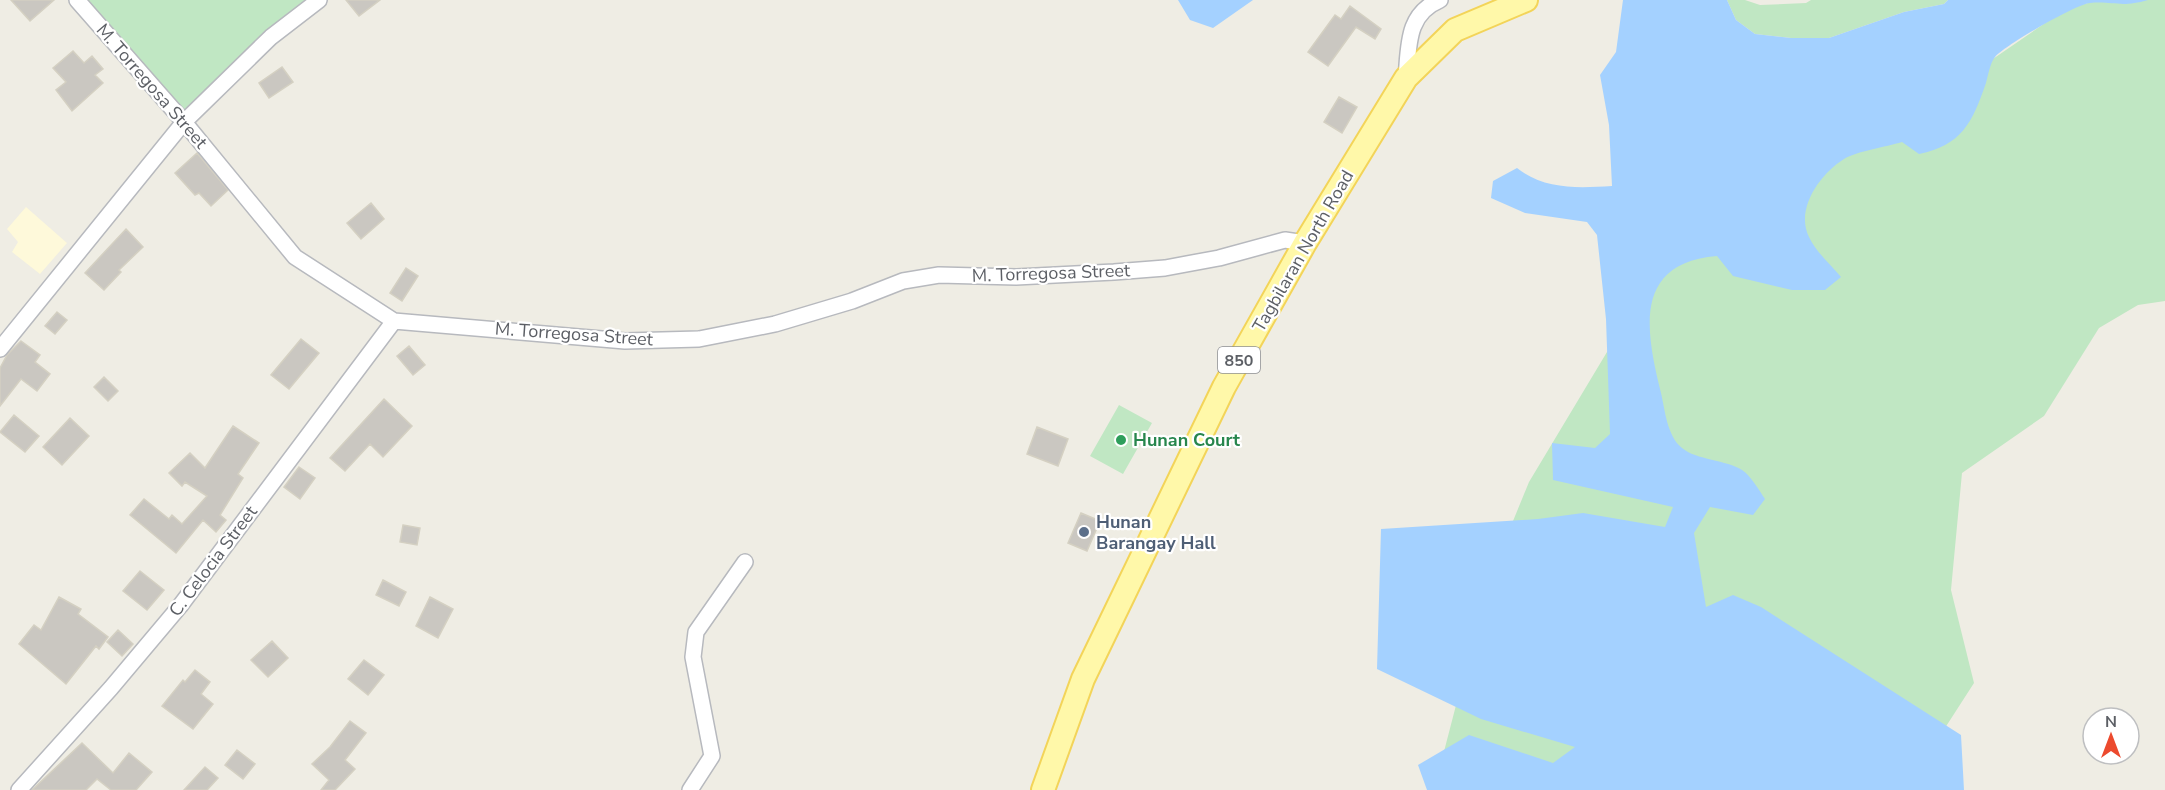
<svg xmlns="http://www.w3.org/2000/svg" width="2165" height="790" viewBox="0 0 2165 790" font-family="'Nunito Sans',sans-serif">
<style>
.commercial{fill:#fef9da}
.green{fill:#c0e7c3}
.water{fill:#a4d1ff}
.building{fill:#cac7c1;stroke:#d4d0c2;stroke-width:1.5}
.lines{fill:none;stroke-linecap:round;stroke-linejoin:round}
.minor-casing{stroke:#b7b9be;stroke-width:18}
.primary-casing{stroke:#f3d459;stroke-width:26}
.minor{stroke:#fff;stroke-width:15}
.primary{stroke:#fff8a9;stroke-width:22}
.leisure-dot{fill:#2e9e5b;stroke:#fff;stroke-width:2}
.service-dot{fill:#5c6f8a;stroke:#fff;stroke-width:2}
.labels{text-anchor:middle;stroke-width:4.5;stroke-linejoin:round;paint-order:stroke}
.shield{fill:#fff;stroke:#8d8f93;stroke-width:1.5}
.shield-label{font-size:16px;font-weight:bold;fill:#5c5f65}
.street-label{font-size:18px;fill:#5c5f65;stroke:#fff}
.leisure-label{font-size:18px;font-weight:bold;fill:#27864d;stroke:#fff;text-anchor:start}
.service-label{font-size:18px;font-weight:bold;fill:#4e5e75;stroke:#fff;text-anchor:start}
</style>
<rect width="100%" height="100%" fill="#efede4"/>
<!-- commercial -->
<path class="commercial" d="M 26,207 L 67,243 L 40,274 L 12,252 L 18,242 L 7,229 Z"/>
<!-- green -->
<path class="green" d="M 87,0 L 308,0 L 184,111 Z
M 1727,0 L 1745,0 L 1760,5 L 1806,3 L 1811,0 L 1948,0 L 1944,4 L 1904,12 L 1829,38 L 1791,38 L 1755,34 L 1736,20 Z
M 2098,0 L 2165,0 L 2165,301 L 2138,305 L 2099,328 L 2044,416 L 1962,473 L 1951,590 L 1974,683 L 1905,790 L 1434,790 L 1488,582 L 1529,482 L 1616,337 L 1651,248 L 1798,161 L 1955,85 L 2064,10 Z
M 1119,405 L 1152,423 L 1123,474 L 1090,456 Z"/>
<!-- water -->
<path class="water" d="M 1178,0 L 1253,0 L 1213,28 L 1190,20 Z
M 1623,0 L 1727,0 L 1736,20 L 1755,34 L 1791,38 L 1829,38 L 1904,12 L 1944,4 L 1948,0 L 2148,0 C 2121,8 2114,1 2090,3 C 2076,4 2004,46 1995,57 C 1990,63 1988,76 1986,83 C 1972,123 1962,145 1919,154 L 1902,142 C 1886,147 1857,151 1844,159 C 1820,174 1795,209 1809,237 C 1816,252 1831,265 1841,277 L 1825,290 L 1792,290 L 1733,276 L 1717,256 C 1632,263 1646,332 1661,393 C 1665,410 1667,436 1682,448 C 1696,460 1727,460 1742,470 C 1751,476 1759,490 1765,499 L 1753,515 L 1710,507 L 1694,533 L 1706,607 L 1733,595 L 1761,607 L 1961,735 L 1964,790 L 1427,790 L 1418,765 L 1469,735 L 1553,763 L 1575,747 L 1481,719 L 1377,669 L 1381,529 L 1538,519 L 1583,513 L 1665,527 L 1673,507 L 1553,480 L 1552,443 L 1595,448 L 1610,434 L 1606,319 L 1597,235 L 1587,222 L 1525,213 L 1491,198 L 1493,181 L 1517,168 C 1544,190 1578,188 1612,186 L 1609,125 L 1600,75 L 1616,52 Z"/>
<!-- building -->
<path class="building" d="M 11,0 L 54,0 L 30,21 Z
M 346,0 L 380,0 L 359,16 Z
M 1350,6 L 1381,29 L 1375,39 L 1356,27 L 1328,66 L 1308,52 L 1335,15 L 1341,19 Z
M 73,51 L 84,63 L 92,56 L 103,69 L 95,75 L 103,83 L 72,111 L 56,90 L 66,82 L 53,68 Z
M 282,67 L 293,82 L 269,98 L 259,83 Z
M 1339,97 L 1357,107 L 1342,133 L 1324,122 Z
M 197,153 L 228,190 L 211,206 L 199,193 L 195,195 L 175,173 Z
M 371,203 L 384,219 L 361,239 L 347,223 Z
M 126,229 L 143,247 L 119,270 L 121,272 L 104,290 L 85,273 Z
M 406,268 L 418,276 L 402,301 L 390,293 Z
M 57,312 L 67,320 L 55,334 L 45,326 Z
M 301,339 L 319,353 L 289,389 L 271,375 Z
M 21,341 L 40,355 L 35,362 L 50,374 L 37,391 L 21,379 L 0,406 L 0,368 L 7,355 Z
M 409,346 L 425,365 L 413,375 L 397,356 Z
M 104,377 L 118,391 L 108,401 L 94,387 Z
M 384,399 L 412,426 L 383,457 L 370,444 L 345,471 L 330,458 Z
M 14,415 L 39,436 L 25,452 L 0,432 Z
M 70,418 L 89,436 L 62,465 L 43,447 Z
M 233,426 L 259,443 L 238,474 L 243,478 L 220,515 L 226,520 L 216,532 L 203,520 L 176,553 L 130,515 L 144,499 L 169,519 L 172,515 L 182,524 L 207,496 L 185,482 L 182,486 L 169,473 L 190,453 L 205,468 Z
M 1037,427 L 1068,439 L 1058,466 L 1027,454 Z
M 299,467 L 315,478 L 300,499 L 284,487 Z
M 1081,513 L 1100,521 L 1087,551 L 1068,543 Z
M 403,525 L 420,528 L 417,545 L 400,542 Z
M 140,571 L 164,590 L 147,610 L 123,591 Z
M 383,580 L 406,592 L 399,606 L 376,595 Z
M 59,597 L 81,609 L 78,614 L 108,637 L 99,649 L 96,646 L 66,684 L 19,644 L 34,625 L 41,630 Z
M 430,597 L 453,609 L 438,638 L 416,626 Z
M 118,630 L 133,644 L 122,656 L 107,642 Z
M 272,641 L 288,658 L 268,677 L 251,660 Z
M 364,660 L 384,675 L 368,695 L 348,679 Z
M 195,670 L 210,682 L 201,694 L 213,704 L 193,729 L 162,706 L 183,680 L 185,682 Z
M 350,721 L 366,733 L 345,760 L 355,769 L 335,790 L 321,790 L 329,780 L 312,764 L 330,747 Z
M 82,743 L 113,773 L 129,753 L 152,772 L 136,790 L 111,790 L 97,779 L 86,790 L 32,790 Z
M 237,750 L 255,764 L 243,779 L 225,765 Z
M 205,767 L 218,778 L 207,790 L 184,790 Z"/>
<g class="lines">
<defs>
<path id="minor" d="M 77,0 L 184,122 L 295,257 L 394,321 L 625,341 L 699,339 L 775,324 L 852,301 L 903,281 L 939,275 L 1016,277 L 1114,272 L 1165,268 L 1219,258 L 1285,240 L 1305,243
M 1406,78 C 1409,47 1406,14 1440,0
M 0,349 L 184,122 L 271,37 L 319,0
M 19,790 L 111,688 L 180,606 L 394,321
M 690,790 L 712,756 L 693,657 L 696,632 L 745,562"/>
<path id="primary" d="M 1043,790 L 1083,679 L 1224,387 L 1305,243 L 1406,78 L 1455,30 L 1526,0"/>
</defs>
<!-- minor casing -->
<use href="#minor" class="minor-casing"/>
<!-- primary casing -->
<use href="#primary" class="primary-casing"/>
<!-- minor -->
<use href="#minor" class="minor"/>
<!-- primary -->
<use href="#primary" class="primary"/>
</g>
<!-- markers -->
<circle class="leisure-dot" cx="1121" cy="440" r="6"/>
<circle class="service-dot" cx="1084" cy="532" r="6"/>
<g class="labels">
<!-- shield labels -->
<rect class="shield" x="1218" y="347" width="42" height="26" rx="4.5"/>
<g class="shield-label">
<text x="1239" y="366">850</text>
</g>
<!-- street labels -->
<g class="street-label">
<text transform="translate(152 86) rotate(49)" y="6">M. Torregosa Street</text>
<text transform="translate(1303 251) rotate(-60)" y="6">Tagbilaran North Road</text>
<text transform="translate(1051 273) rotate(-2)" y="6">M. Torregosa Street</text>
<text transform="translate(574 334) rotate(4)" y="6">M. Torregosa Street</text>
<text transform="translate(213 561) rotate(-53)" y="6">C. Celocia Street</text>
</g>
<!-- leisure labels -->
<g class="leisure-label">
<text x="1133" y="446">Hunan Court</text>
</g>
<!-- service labels -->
<g class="service-label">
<text x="1096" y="528">Hunan<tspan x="1096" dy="21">Barangay Hall</tspan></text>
</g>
</g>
<!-- north arrow -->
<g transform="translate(2111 736)"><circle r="28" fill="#ffffff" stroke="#bebfc1" stroke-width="1.5"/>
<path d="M0-4.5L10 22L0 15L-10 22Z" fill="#ec4a2e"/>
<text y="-9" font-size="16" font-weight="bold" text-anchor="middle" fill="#5c5f65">N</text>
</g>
</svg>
